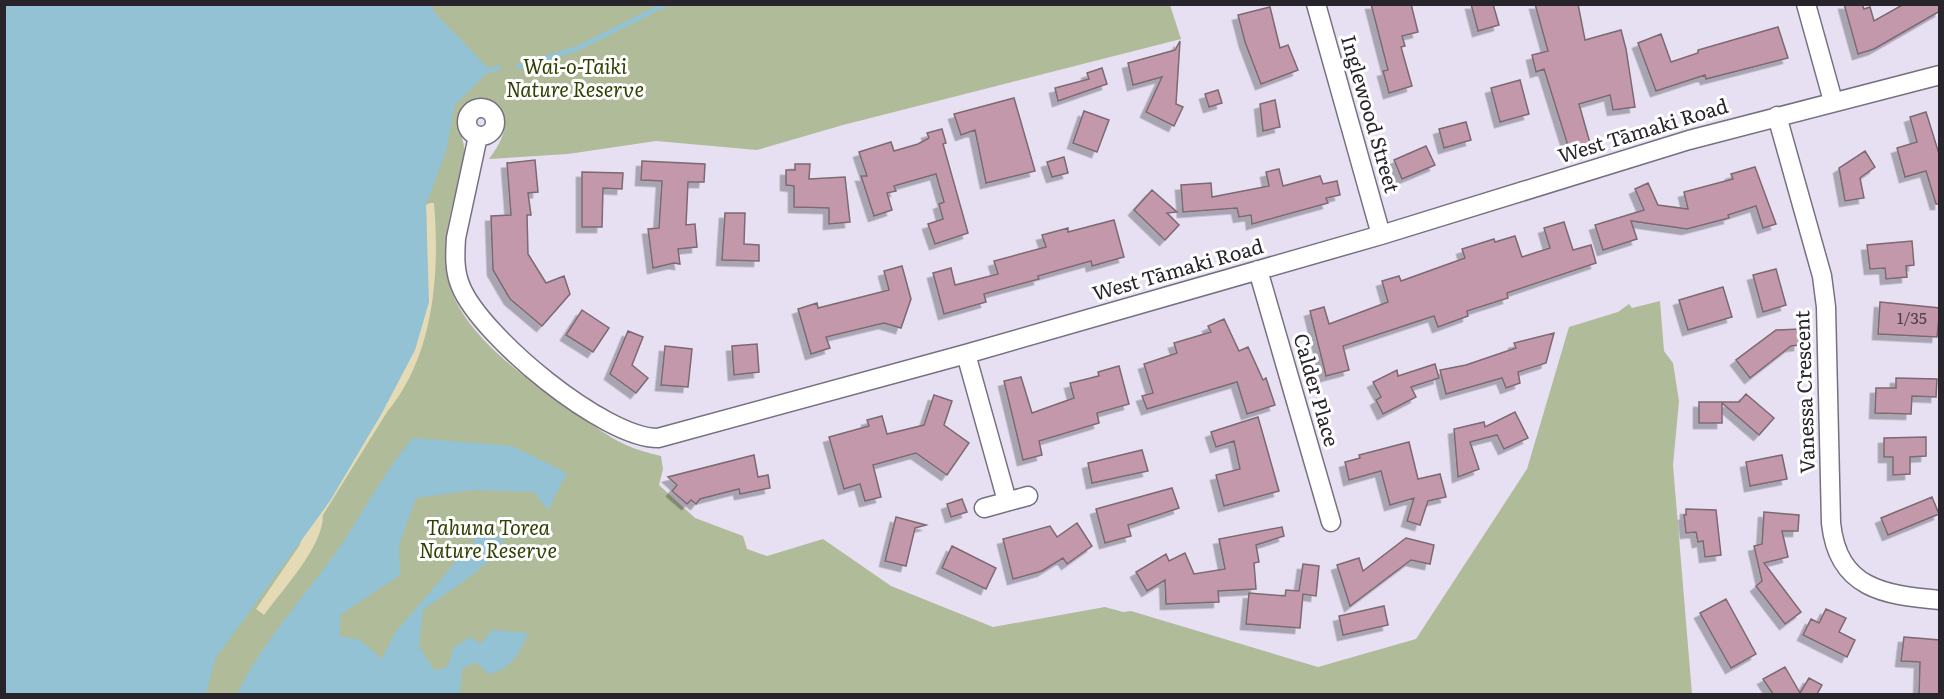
<svg xmlns="http://www.w3.org/2000/svg" width="1944" height="699" viewBox="0 0 1944 699" font-family="Literata,serif">
<style>
.green{fill:#afbb99}
.sand{fill:#e4dab5}
.water{fill:#93c2d4}
.lines{fill:none;stroke-linecap:round;stroke-linejoin:round}
.stream{stroke:#93c2d4;stroke-width:5}
.building{fill:#c298aa;stroke:#7c6971;stroke-width:1.5;filter:url(#shadow)}
.minor-casing{stroke:#777081;stroke-width:21}
.minor{stroke:#fff;stroke-width:18}
.labels{text-anchor:middle;stroke-width:6;stroke-linejoin:round;paint-order:stroke}
.number-label{font-size:16px;fill:#4e414b}
.park-label{font-size:20px;font-style:italic;fill:#304000;stroke:#fff}
.street-label{font-size:20px;fill:#27242b;stroke:#fff}
</style>
<defs>
<filter id="shadow"><feDropShadow dx="-5.5" dy="5.5" stdDeviation="0" flood-color="#0004"/></filter>
</defs>
<rect width="100%" height="100%" fill="#e7e0f3"/>
<!-- green -->
<path class="green" d="M 4,5 L 1170,5 L 1181,39 L 843,125 L 757,150 L 656,141 L 568,154 L 489,159 C 535,100 466,81 460,116 C 457,131 466,141 464,155 C 458,196 439,234 447,276 C 459,335 530,381 576,413 C 592,424 608,437 626,445 C 637,450 649,453 661,456 L 663,469 L 659,485 L 695,518 L 743,536 L 747,549 L 767,556 L 823,539 L 891,586 L 993,627 L 1105,607 L 1123,612 L 1131,611 L 1318,667 L 1416,639 L 1527,469 L 1569,327 L 1618,312 L 1629,304 L 1632,308 L 1660,301 L 1664,351 L 1673,363 L 1679,401 L 1673,465 L 1692,694 L 5,694 Z"/>
<!-- sand -->
<path class="sand" d="M 430,203 L 434,203 C 440,273 434,356 387,412 L 323,515 C 323,547 283,589 264,615 L 256,609 L 299,546 L 307,526 L 428,302 L 426,205 Z"/>
<!-- water -->
<path class="water" d="M 4,5 L 432,5 L 434,12 L 490,70 L 455,105 L 446,151 L 426,205 L 429,302 L 415,350 L 382,413 L 330,501 L 215,659 L 206,694 L 5,694 Z
M 413,438 L 512,446 L 567,473 L 548,510 L 534,492 L 473,490 L 416,498 L 399,545 L 400,575 L 340,615 L 340,636 L 360,640 L 382,659 L 394,634 L 484,529 L 488,534 L 504,539 C 496,564 445,593 423,610 L 419,647 L 435,671 L 448,666 L 454,647 L 470,637 L 481,644 L 492,630 L 528,633 C 519,653 512,670 488,674 L 476,662 L 462,669 L 460,694 L 237,694 C 263,640 305,597 339,548 C 364,512 384,471 413,438 Z"/>
<g class="lines">
<!-- stream -->
<path class="stream" d="M 519,66 L 576,49 L 666,4
M 490,70 L 498,68"/>
</g>
<!-- building -->
<path class="building" d="M 1371,4 L 1411,4 L 1418,32 L 1402,36 L 1405,46 L 1401,47 L 1412,86 L 1389,93 L 1383,71 L 1388,70 Z
M 1471,4 L 1493,4 L 1499,25 L 1478,31 Z
M 1535,4 L 1578,4 L 1585,40 L 1621,30 L 1626,49 L 1635,107 L 1613,110 L 1610,95 L 1579,104 L 1590,143 L 1569,149 L 1544,69 L 1536,72 L 1532,55 L 1548,51 Z
M 1844,4 L 1862,4 L 1864,9 L 1870,7 L 1874,21 L 1904,4 L 1940,4 L 1940,11 L 1874,49 L 1858,54 Z
M 1270,7 L 1280,48 L 1288,45 L 1298,70 L 1261,84 L 1245,42 L 1238,15 Z
M 1778,27 L 1788,58 L 1706,79 L 1705,75 L 1656,91 L 1638,43 L 1661,34 L 1671,62 L 1698,53 L 1698,50 Z
M 1180,41 L 1176,104 L 1183,107 L 1174,126 L 1146,112 L 1162,77 L 1133,85 L 1128,63 L 1175,50 Z
M 1102,68 L 1107,84 L 1058,101 L 1055,88 L 1089,79 L 1087,73 Z
M 1520,80 L 1529,114 L 1500,122 L 1491,88 Z
M 1218,90 L 1222,103 L 1209,107 L 1205,94 Z
M 1014,98 L 1035,171 L 986,183 L 975,130 L 961,135 L 954,114 Z
M 1275,100 L 1280,127 L 1263,131 L 1260,104 Z
M 1084,111 L 1109,120 L 1097,152 L 1073,143 Z
M 1926,112 L 1940,157 L 1940,204 L 1936,204 L 1926,171 L 1905,177 L 1897,148 L 1917,142 L 1910,117 Z
M 1466,122 L 1471,140 L 1444,148 L 1439,129 Z
M 942,129 L 946,143 L 943,144 L 968,233 L 935,244 L 928,224 L 943,219 L 939,204 L 944,202 L 936,174 L 894,186 L 896,191 L 887,193 L 892,210 L 874,216 L 861,176 L 867,176 L 859,152 L 891,142 L 894,151 L 918,144 L 929,138 L 927,133 Z
M 1426,146 L 1435,165 L 1402,179 L 1394,160 Z
M 1865,151 L 1875,167 L 1860,178 L 1864,198 L 1845,201 L 1839,168 Z
M 1064,157 L 1068,173 L 1052,177 L 1047,162 Z
M 535,160 L 538,192 L 528,193 L 531,215 L 527,215 L 528,254 L 546,283 L 564,276 L 570,294 L 542,326 L 510,299 L 493,270 L 491,216 L 511,215 L 507,163 Z
M 642,161 L 705,164 L 704,182 L 688,182 L 686,225 L 695,224 L 697,247 L 678,249 L 680,264 L 674,263 L 653,268 L 648,229 L 659,228 L 662,181 L 641,180 Z
M 795,164 L 810,164 L 809,179 L 845,177 L 850,222 L 829,224 L 829,208 L 794,207 L 794,186 L 786,185 L 786,170 L 795,170 Z
M 1755,167 L 1776,224 L 1763,228 L 1756,206 L 1728,215 L 1729,218 L 1687,229 L 1631,221 L 1637,239 L 1603,250 L 1595,225 L 1644,210 L 1635,189 L 1648,183 L 1658,205 L 1688,209 L 1684,192 L 1733,179 L 1731,174 Z
M 1279,169 L 1283,186 L 1320,176 L 1323,184 L 1337,181 L 1340,195 L 1326,198 L 1328,203 L 1252,224 L 1251,215 L 1239,217 L 1237,208 L 1183,212 L 1181,185 L 1211,183 L 1212,197 L 1269,186 L 1266,172 Z
M 582,172 L 623,173 L 622,189 L 603,188 L 602,227 L 582,227 Z
M 1152,190 L 1177,212 L 1167,213 L 1179,225 L 1165,240 L 1134,210 Z
M 725,213 L 745,213 L 744,244 L 759,245 L 759,261 L 722,260 Z
M 1114,220 L 1124,257 L 1092,266 L 1091,261 L 1038,276 L 1039,279 L 984,294 L 986,302 L 944,314 L 933,273 L 951,268 L 955,285 L 998,274 L 994,261 L 1046,247 L 1042,235 L 1068,228 L 1068,232 Z
M 1564,222 L 1573,250 L 1591,245 L 1596,263 L 1507,293 L 1508,298 L 1467,311 L 1468,316 L 1438,327 L 1434,316 L 1343,346 L 1349,370 L 1326,376 L 1310,311 L 1324,307 L 1329,324 L 1388,302 L 1382,281 L 1399,276 L 1401,281 L 1465,258 L 1462,249 L 1494,239 L 1495,242 L 1515,236 L 1522,257 L 1550,248 L 1544,228 Z
M 1912,241 L 1914,265 L 1906,266 L 1907,277 L 1886,279 L 1885,268 L 1870,269 L 1867,245 Z
M 902,266 L 911,299 L 901,328 L 884,323 L 826,337 L 830,348 L 811,354 L 798,309 L 817,303 L 818,308 L 889,290 L 884,271 Z
M 1776,269 L 1786,305 L 1763,312 L 1753,275 Z
M 1723,287 L 1732,317 L 1688,330 L 1679,300 Z
M 1880,302 L 1940,308 L 1937,337 L 1878,334 Z
M 582,310 L 609,328 L 593,352 L 566,335 Z
M 1224,319 L 1239,351 L 1248,347 L 1263,380 L 1266,378 L 1275,405 L 1247,414 L 1237,382 L 1147,409 L 1142,396 L 1153,393 L 1144,364 L 1177,353 L 1174,343 L 1211,332 L 1208,326 Z
M 1799,329 L 1799,345 L 1791,346 L 1750,378 L 1736,360 L 1776,330 Z
M 628,331 L 643,337 L 632,365 L 648,378 L 636,393 L 610,374 Z
M 1554,333 L 1546,363 L 1518,372 L 1520,383 L 1506,388 L 1502,378 L 1446,394 L 1440,370 L 1466,365 L 1516,348 L 1514,343 Z
M 757,344 L 759,372 L 734,375 L 732,346 Z
M 665,346 L 692,349 L 688,387 L 661,385 Z
M 1435,364 L 1439,378 L 1411,387 L 1416,397 L 1383,414 L 1376,400 L 1381,397 L 1373,382 L 1397,370 L 1398,376 Z
M 1119,366 L 1129,404 L 1097,413 L 1099,423 L 1039,441 L 1042,455 L 1023,460 L 1004,381 L 1021,377 L 1032,413 L 1074,398 L 1070,383 L 1099,376 L 1098,372 Z
M 1896,378 L 1937,379 L 1936,397 L 1912,396 L 1911,414 L 1875,413 L 1876,388 L 1896,388 Z
M 1746,394 L 1774,418 L 1759,435 L 1722,403 L 1722,423 L 1699,423 L 1699,402 L 1739,402 Z
M 934,395 L 952,401 L 944,425 L 969,443 L 947,475 L 916,453 L 873,465 L 881,497 L 865,501 L 860,484 L 844,489 L 829,437 L 869,426 L 867,420 L 882,416 L 887,434 L 924,425 Z
M 1515,412 L 1528,438 L 1504,449 L 1497,435 L 1470,442 L 1479,469 L 1458,477 L 1454,429 L 1484,422 L 1485,427 Z
M 1258,417 L 1279,491 L 1224,506 L 1216,475 L 1240,469 L 1234,441 L 1216,447 L 1211,432 Z
M 1926,437 L 1926,456 L 1910,457 L 1910,474 L 1893,475 L 1893,457 L 1884,457 L 1884,438 Z
M 1409,442 L 1418,479 L 1440,474 L 1446,497 L 1428,501 L 1420,525 L 1407,521 L 1414,498 L 1390,505 L 1381,471 L 1349,480 L 1345,462 L 1360,458 L 1359,455 Z
M 1142,450 L 1148,471 L 1092,483 L 1088,463 Z
M 754,455 L 758,477 L 768,475 L 770,488 L 740,494 L 739,489 L 700,499 L 696,504 L 691,500 L 687,504 L 672,491 L 677,485 L 668,477 Z
M 1782,455 L 1787,479 L 1750,486 L 1746,462 Z
M 1172,488 L 1179,508 L 1128,525 L 1131,536 L 1105,543 L 1096,509 Z
M 1932,497 L 1939,514 L 1888,535 L 1881,518 Z
M 962,499 L 967,512 L 951,517 L 947,504 Z
M 1686,509 L 1716,510 L 1721,555 L 1705,557 L 1703,541 L 1698,542 L 1696,532 L 1686,533 L 1684,515 L 1686,515 Z
M 1764,512 L 1799,515 L 1798,531 L 1782,531 L 1788,557 L 1764,563 L 1801,612 L 1785,624 L 1756,586 L 1762,581 L 1754,546 L 1762,544 Z
M 896,517 L 926,525 L 915,528 L 906,566 L 885,561 Z
M 1077,523 L 1092,546 L 1067,564 L 1063,558 L 1042,571 L 1013,579 L 1003,539 L 1050,526 L 1057,537 Z
M 1282,527 L 1284,536 L 1256,545 L 1259,562 L 1254,563 L 1256,589 L 1218,591 L 1219,602 L 1166,604 L 1165,580 L 1147,591 L 1136,572 L 1166,554 L 1169,561 L 1185,553 L 1194,574 L 1225,569 L 1219,539 Z
M 1406,538 L 1434,545 L 1430,564 L 1411,560 L 1350,606 L 1337,565 L 1359,558 L 1363,571 Z
M 952,546 L 996,568 L 986,589 L 942,568 Z
M 1303,564 L 1319,566 L 1316,596 L 1303,594 L 1300,628 L 1246,624 L 1249,593 L 1285,596 L 1286,590 L 1299,591 Z
M 1726,599 L 1756,654 L 1731,668 L 1700,613 Z
M 1384,606 L 1388,625 L 1343,635 L 1339,616 Z
M 1826,609 L 1846,618 L 1839,632 L 1855,640 L 1847,657 L 1803,635 L 1811,619 L 1819,623 Z
M 1904,637 L 1940,640 L 1940,694 L 1919,694 L 1920,662 L 1901,661 Z
M 1785,667 L 1800,693 L 1809,678 L 1822,685 L 1817,694 L 1773,694 L 1763,679 Z"/>
<g class="lines">
<defs>
<path id="minor" d="M 1316,4 L 1381,235
M 1806,4 L 1833,101
M467 122a14 14 0 1 1 28 0a14 14 0 1 1-28 0Z
M 1777,116 L 1822,276 L 1826,307 L 1831,523 C 1838,589 1884,595 1940,600
M 478,136 L 456,238 C 455,254 454,271 461,287 C 482,337 604,438 658,438 L 966,354 L 1381,235 L 1689,140 L 1940,75
M 1258,270 L 1331,522
M 966,354 L 1007,501
M 984,508 L 1028,496"/>
</defs>
<!-- minor casing -->
<use href="#minor" class="minor-casing"/>
<!-- minor -->
<use href="#minor" class="minor"/>
</g>
<g class="labels">
<!-- number labels -->
<g class="number-label">
<text x="1912" y="324">1/35</text>
</g>
<!-- park labels -->
<g class="park-label">
<text x="575" y="74">Wai-o-Taiki<tspan x="575" dy="23">Nature Reserve</tspan></text>
<text x="488" y="535">Tahuna Torea<tspan x="488" dy="23">Nature Reserve</tspan></text>
</g>
<!-- street labels -->
<g class="street-label">
<text transform="translate(1370 114) rotate(74)" y="7">Inglewood Street</text>
<text transform="translate(1643 131) rotate(-17)" y="7">West Tāmaki Road</text>
<text transform="translate(1178 270) rotate(-16)" y="7">West Tāmaki Road</text>
<text transform="translate(1316 390) rotate(74)" y="7">Calder Place</text>
<text transform="translate(1805 392) rotate(-92)" y="7">Vanessa Crescent</text>
</g>
</g>
<!-- border -->
<rect width="1944" height="699" fill="none" stroke="#27242b" stroke-width="12"/>
</svg>
